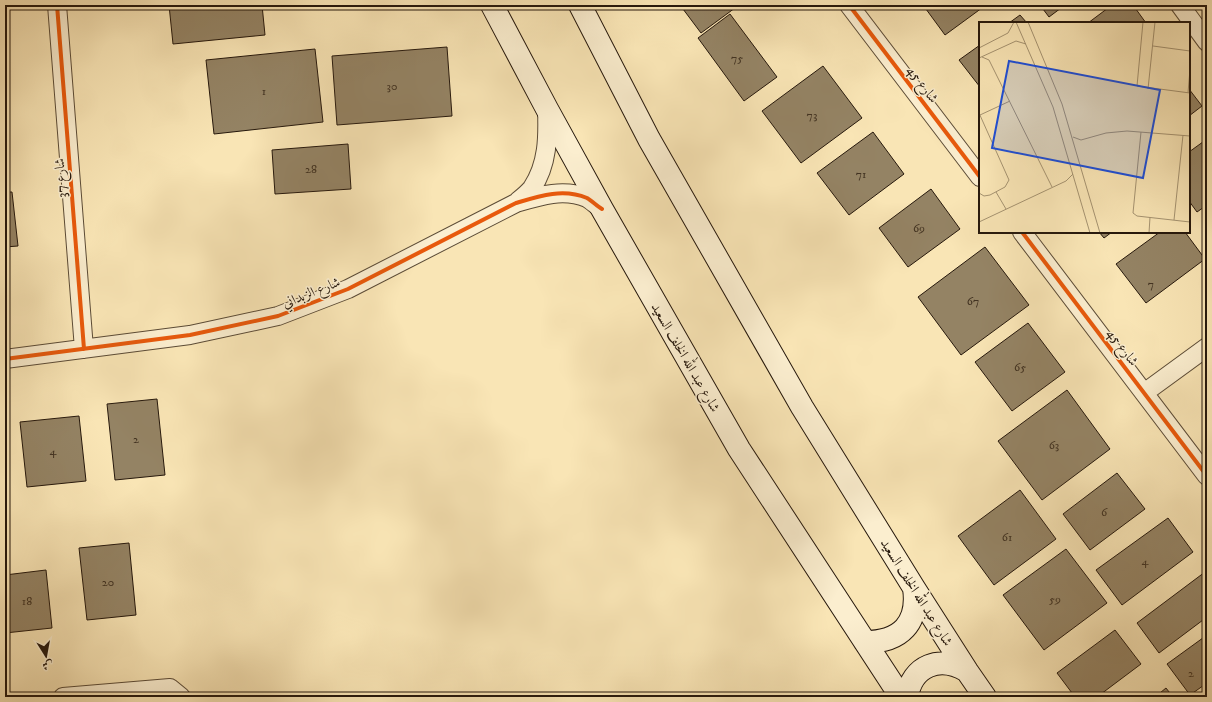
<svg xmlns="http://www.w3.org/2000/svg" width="1212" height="702" viewBox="0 0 1212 702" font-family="'IM FELL DW Pica',Amiri,serif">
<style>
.building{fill:#948364;stroke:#26180c}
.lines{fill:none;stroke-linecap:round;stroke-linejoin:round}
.minor-casing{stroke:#5b4b36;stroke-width:20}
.secondary-casing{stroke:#26180c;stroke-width:24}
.minor{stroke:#fbeecf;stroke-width:18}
.secondary{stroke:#fbeecf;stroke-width:22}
.cycleway-casing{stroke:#fbeecf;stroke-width:6}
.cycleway{stroke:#e8590c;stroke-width:4}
.labels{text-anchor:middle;stroke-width:3;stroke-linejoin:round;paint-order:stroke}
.number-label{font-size:12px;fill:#423322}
.street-label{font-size:14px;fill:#26180c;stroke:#fbeecf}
.inset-road{fill:none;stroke:#a59371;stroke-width:1}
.view{fill:#1d4ed8;fill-opacity:0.15;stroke:#1d4ed8;stroke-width:2}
.inset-edge{fill:none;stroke:#26180c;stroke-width:2}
</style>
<rect width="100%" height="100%" fill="#f9e5b5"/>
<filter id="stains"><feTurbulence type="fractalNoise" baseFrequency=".005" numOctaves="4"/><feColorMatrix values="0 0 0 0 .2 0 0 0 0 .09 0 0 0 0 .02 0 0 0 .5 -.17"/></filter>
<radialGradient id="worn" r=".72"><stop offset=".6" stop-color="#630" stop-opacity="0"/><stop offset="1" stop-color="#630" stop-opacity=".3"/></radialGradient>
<!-- building -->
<path class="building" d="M 169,5 L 262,5 L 265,35 L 173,44 Z
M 680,5 L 739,5 L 701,33 Z
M 923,5 L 986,5 L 945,35 Z
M 1040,5 L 1065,5 L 1049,17 Z
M 1112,5 L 1133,5 L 1146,23 L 1088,23 Z
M 730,14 L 777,77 L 744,101 L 698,38 Z
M 1020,15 L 1027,23 L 1009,23 Z
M 980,45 L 980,87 L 959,60 Z
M 447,47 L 452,116 L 337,125 L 332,56 Z
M 315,49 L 323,122 L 214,134 L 206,60 Z
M 823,66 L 862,118 L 801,163 L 762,111 Z
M 1189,89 L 1202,106 L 1189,116 Z
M 873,132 L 904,174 L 849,215 L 817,173 Z
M 1207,139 L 1207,205 L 1197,212 L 1189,201 L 1189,152 Z
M 348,144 L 351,189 L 275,194 L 272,150 Z
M 931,189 L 960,229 L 908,267 L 879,228 Z
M 5,192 L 12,192 L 18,246 L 5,247 Z
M 1099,232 L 1112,232 L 1104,238 Z
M 1160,232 L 1185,232 L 1205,259 L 1146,303 L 1116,264 Z
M 985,247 L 1029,305 L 961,355 L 918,297 Z
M 1028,323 L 1065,372 L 1012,411 L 975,362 Z
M 1067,390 L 1110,449 L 1042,500 L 998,441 Z
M 157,399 L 165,475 L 115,480 L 107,404 Z
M 79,416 L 86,481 L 27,487 L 20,422 Z
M 1117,473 L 1145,509 L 1090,550 L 1063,514 Z
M 1020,490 L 1056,539 L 994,585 L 958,536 Z
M 1168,518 L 1193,552 L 1122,605 L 1096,570 Z
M 129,543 L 136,615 L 87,620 L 79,548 Z
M 1066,549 L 1107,603 L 1044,650 L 1003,595 Z
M 46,570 L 52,628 L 5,633 L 5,575 Z
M 1205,572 L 1207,574 L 1207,617 L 1159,653 L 1137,623 Z
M 1115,630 L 1141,664 L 1097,697 L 1075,697 L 1057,673 Z
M 1207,635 L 1207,683 L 1190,695 L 1167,664 Z
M 1166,688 L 1173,697 L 1155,697 Z"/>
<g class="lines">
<defs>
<path id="minor" d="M 57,5 L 84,349
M 849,5 L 980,177
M 1180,5 L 1207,42
M 518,201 C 523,197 528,193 532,188 C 548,164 548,137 547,109
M 1022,232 L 1207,476
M 5,359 L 190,335 L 278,316 L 348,289 L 516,203 C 539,196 563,188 587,198 C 592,201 597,206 602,209
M 1144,393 L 1207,347
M 63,697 L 170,688 L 181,697"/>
<path id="secondary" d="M 492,5 L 547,109 L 602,209 L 739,449 L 901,697
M 580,5 L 649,139 L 802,407 L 914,588 L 967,671 L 985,697
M 865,642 C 901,642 919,623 914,588
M 907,697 C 912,665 940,655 967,671"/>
</defs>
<!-- minor casing -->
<use href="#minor" class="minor-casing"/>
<!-- secondary casing -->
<use href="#secondary" class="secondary-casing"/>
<!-- minor -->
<use href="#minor" class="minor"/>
<!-- secondary -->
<use href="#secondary" class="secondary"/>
<defs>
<path id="cycleway" d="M 57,5 L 84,349
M 849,5 L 980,177
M 1022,232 L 1207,476
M 5,359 L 190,335 L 278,316 L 348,289 L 516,203 C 539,196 563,188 587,198 C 592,201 597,206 602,209"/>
</defs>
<!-- cycleway casing -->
<use href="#cycleway" class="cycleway-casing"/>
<!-- cycleway -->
<use href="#cycleway" class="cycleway"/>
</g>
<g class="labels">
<!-- number labels -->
<g class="number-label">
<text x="737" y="62">75</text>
<text x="392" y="90">30</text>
<text x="264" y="95">1</text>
<text x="812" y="119">73</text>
<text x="311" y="173">28</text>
<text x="861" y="178">71</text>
<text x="919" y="232">69</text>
<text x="1151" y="288">7</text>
<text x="973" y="305">67</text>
<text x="1020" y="371">65</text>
<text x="136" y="443">2</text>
<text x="1054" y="449">63</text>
<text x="53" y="455">4</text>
<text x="1104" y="516">6</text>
<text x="1007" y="541">61</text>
<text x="1145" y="565">4</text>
<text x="108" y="586">20</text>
<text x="1055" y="603">59</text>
<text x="27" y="605">18</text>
<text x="1191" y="677">2</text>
</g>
<!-- street labels -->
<g class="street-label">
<text transform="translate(923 84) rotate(53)" y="5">شارع 45</text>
<text transform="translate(60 178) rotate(-94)" y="5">شارع 37</text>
<text transform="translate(311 292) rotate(-22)" y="5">شارع الزبداني</text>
<text transform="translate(1123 347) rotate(53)" y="5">شارع 45</text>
<text transform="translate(686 357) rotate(60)" y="5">شارع عبد الله الخلف السعيد</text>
<text transform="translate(917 592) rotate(58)" y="5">شارع عبد الله الخلف السعيد</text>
</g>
</g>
<!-- overview -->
<g transform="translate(979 22)">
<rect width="211" height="211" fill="#f9e5b5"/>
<path class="inset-road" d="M 37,0 L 74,85 L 111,211M 49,0 L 83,82 L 121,211M 164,0 L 158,64 L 211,71M 174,24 L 211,29M 0,26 L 29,11 L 35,0M 3,35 L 10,38 L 73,165M 0,36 L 37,19 L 47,22M 169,67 L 176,0M 209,71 L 211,47M 0,91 L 30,158 L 26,165 L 11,173 L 5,174 L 0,171M 1,93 L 31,79M 162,110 L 154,191 L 158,194 L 211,200M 94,115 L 102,118 L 127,111 L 148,109 L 211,114M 17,170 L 27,187M 195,198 L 204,113M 0,200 L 87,159 L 94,152M 170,211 L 171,195"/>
<path class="view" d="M 30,39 L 181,68 L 164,156 L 13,126 Z"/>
<rect width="211" height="211" class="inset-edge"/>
</g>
<!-- margin -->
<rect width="1212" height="702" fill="none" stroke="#f9e5b5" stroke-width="20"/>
<rect x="6" y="6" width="1200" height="690" fill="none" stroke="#26180c" stroke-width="2"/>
<rect x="10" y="10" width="1192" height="682" fill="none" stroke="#26180c"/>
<!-- north arrow -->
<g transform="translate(46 656) rotate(169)" stroke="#fbeecf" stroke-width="3" paint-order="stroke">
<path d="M0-3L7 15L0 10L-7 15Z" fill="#26180c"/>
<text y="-6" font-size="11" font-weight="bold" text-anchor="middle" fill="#26180c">ش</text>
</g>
<rect width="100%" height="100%" filter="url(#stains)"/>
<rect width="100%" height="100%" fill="url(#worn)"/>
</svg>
